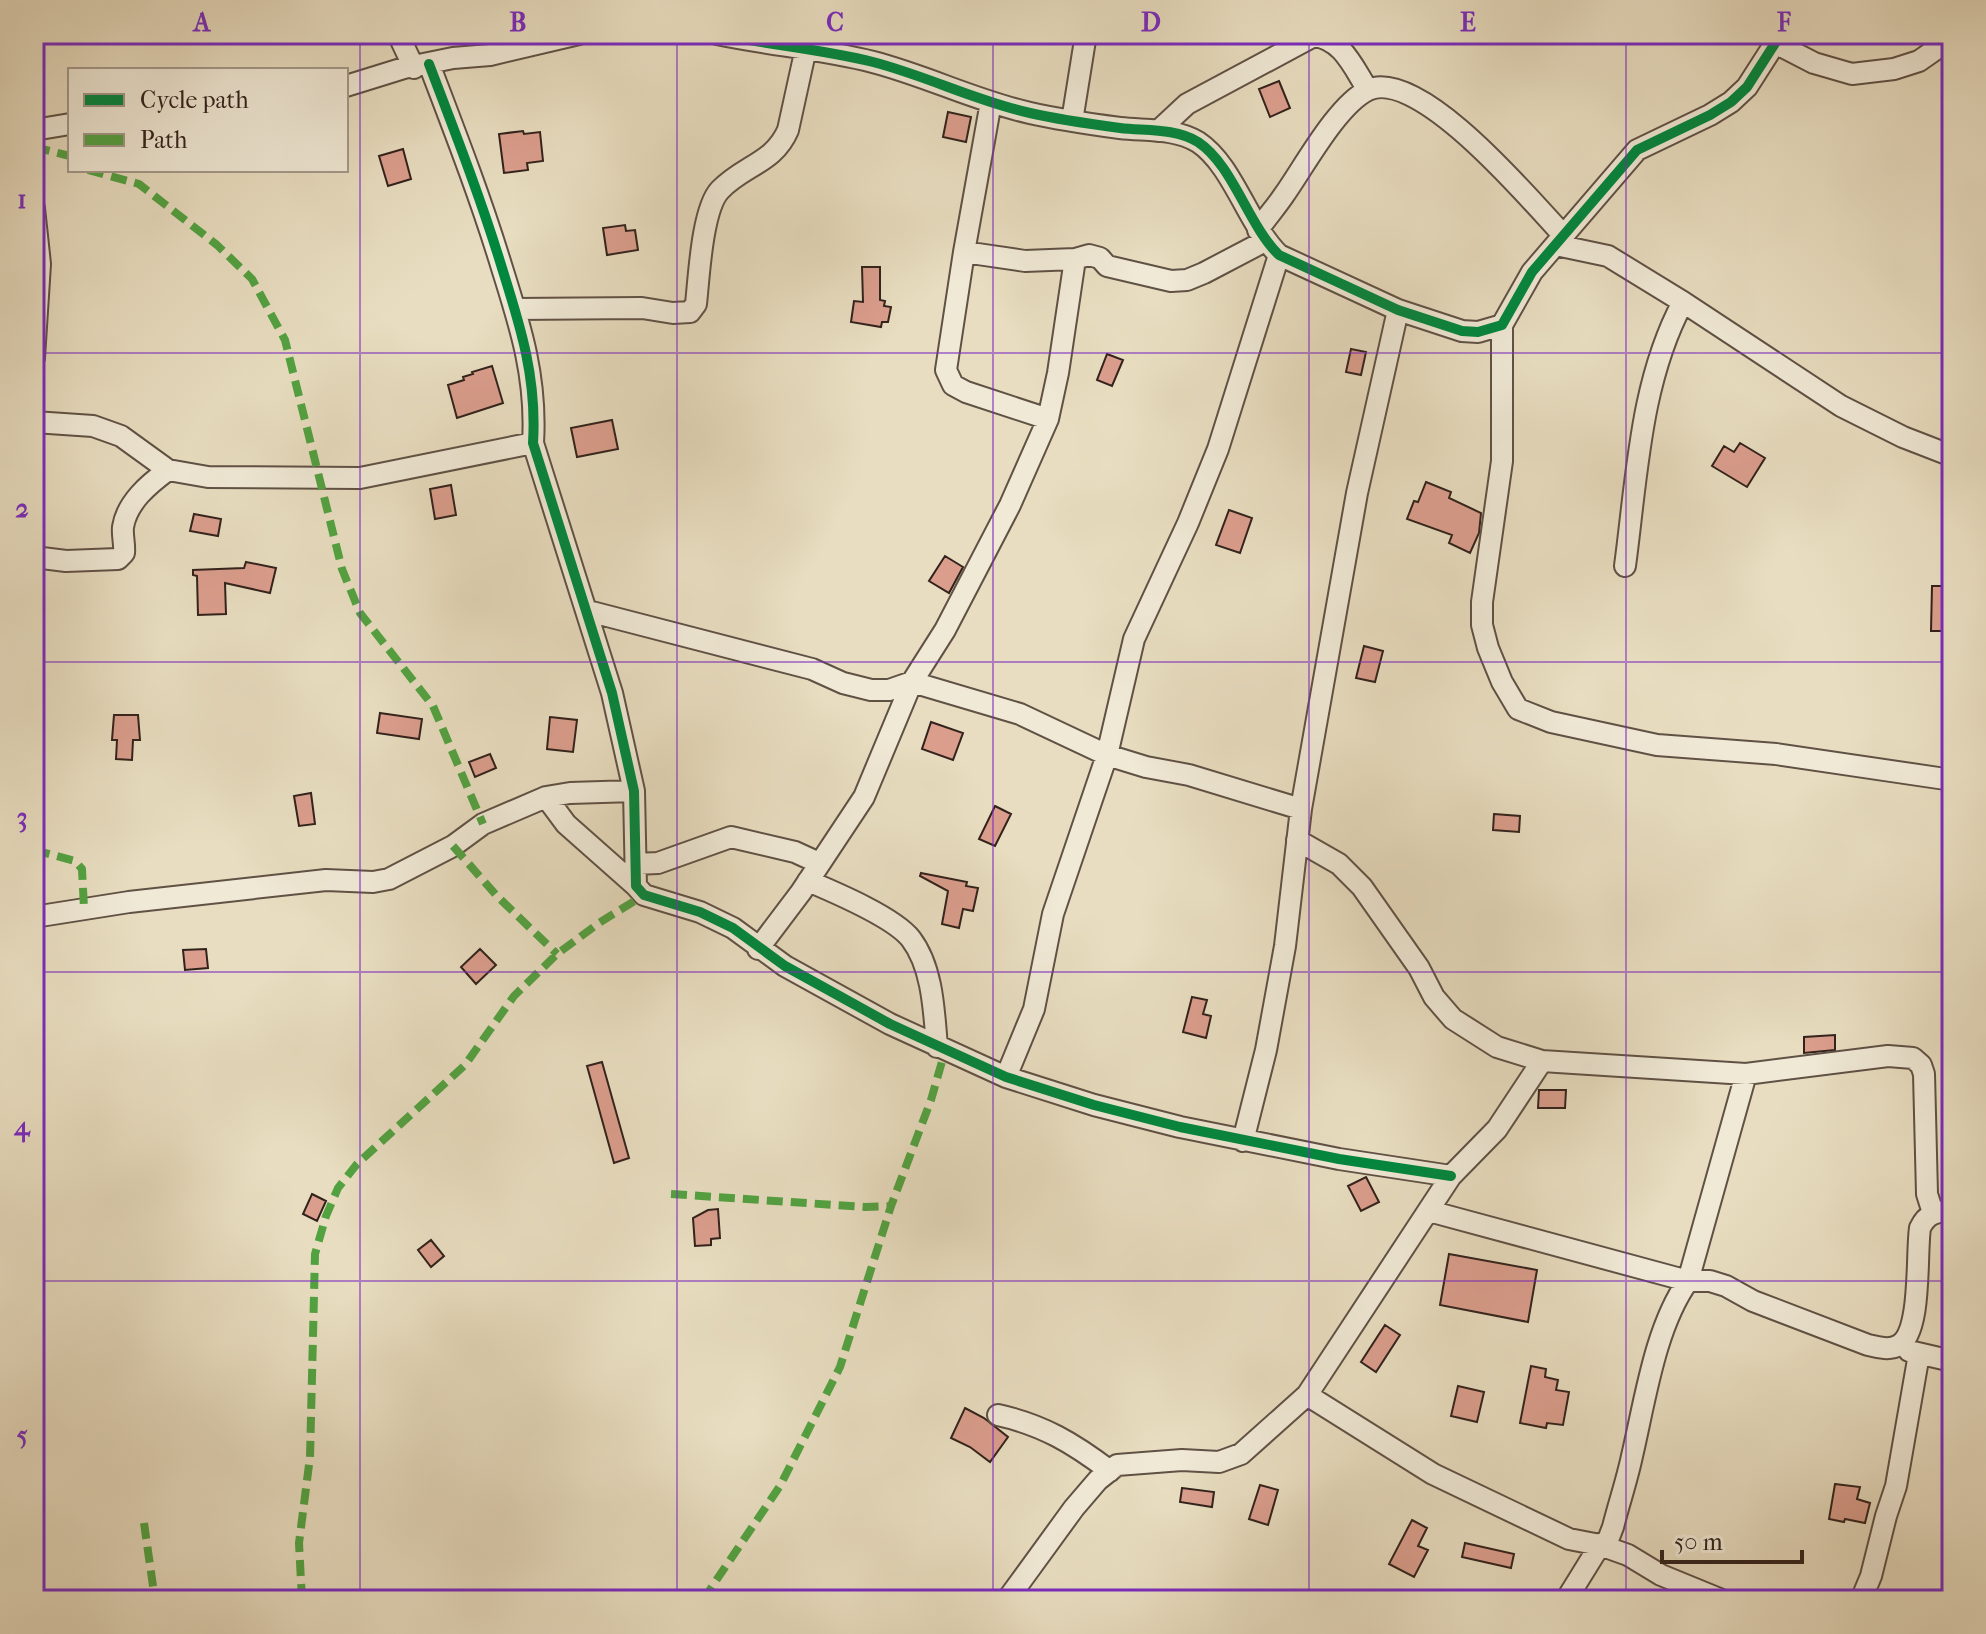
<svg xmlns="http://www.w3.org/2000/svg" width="1986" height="1634" viewBox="0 0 1986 1634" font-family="'IM FELL French Canon',serif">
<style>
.building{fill:#db9e8d;stroke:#32221c;stroke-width:2}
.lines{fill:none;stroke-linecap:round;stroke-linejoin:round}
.minor-casing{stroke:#605145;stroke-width:24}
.minor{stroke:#f0e9d6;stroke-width:20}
.quiet{stroke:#52a241;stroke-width:8;stroke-dasharray:16 8;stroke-linecap:butt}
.cycleway-casing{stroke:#f0e9d6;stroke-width:15}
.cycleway{stroke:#00873e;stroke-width:10}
.grid{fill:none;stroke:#7b2cbf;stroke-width:2;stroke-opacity:0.55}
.neatline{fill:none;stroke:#7b2cbf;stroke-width:3}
.grid-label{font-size:26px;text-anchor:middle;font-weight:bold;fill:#7b2cbf}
</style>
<rect width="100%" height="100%" fill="#e8ddc0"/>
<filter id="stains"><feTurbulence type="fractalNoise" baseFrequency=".0025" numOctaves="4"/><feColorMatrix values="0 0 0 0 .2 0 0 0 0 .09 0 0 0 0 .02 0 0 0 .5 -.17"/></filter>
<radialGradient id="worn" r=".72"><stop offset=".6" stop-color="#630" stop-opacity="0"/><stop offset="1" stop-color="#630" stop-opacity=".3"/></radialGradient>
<!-- building -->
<path class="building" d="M 1279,81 L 1290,108 L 1270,117 L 1259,89 Z
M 948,112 L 971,117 L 966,142 L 943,137 Z
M 523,131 L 524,134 L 540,132 L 543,161 L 527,163 L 528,170 L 504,173 L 499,134 Z
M 403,149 L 411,179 L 388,186 L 379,156 Z
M 625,225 L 626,231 L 635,230 L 638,250 L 607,255 L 603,228 Z
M 862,267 L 880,267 L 880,300 L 885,301 L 884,306 L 891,307 L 888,322 L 882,322 L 881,327 L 851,322 L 854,301 L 863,302 Z
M 1351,349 L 1366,352 L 1361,375 L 1346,372 Z
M 1107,354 L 1123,360 L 1112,386 L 1097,380 Z
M 492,366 L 503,403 L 457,418 L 448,385 L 464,380 L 463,377 L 473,374 L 472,372 Z
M 612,420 L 618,449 L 577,457 L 571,428 Z
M 1740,443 L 1765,458 L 1747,487 L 1712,466 L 1724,446 L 1734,452 Z
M 1426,482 L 1451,492 L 1449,498 L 1481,513 L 1479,533 L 1470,553 L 1449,543 L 1452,535 L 1407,519 L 1414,501 L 1418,502 Z
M 451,485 L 456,515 L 435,519 L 430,489 Z
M 1229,510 L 1252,518 L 1240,553 L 1216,545 Z
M 194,514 L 221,519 L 218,536 L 190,531 Z
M 945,556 L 963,567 L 949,593 L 929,581 Z
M 246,562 L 276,568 L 270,593 L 225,583 L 226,614 L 198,615 L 197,576 L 193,575 L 193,570 L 244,568 Z
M 1932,586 L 1952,586 L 1951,631 L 1931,631 Z
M 1364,646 L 1383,651 L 1375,682 L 1356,678 Z
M 380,713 L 422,719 L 419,739 L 377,733 Z
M 114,715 L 138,715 L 140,740 L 133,740 L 132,760 L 116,759 L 117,740 L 112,740 Z
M 550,717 L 577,720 L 573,752 L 547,749 Z
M 931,722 L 963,733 L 953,760 L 922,749 Z
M 490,754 L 496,768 L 475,777 L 469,762 Z
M 311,793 L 315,824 L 299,826 L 294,796 Z
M 995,806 L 1011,814 L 995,846 L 979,839 Z
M 1494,814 L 1520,816 L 1519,832 L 1493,830 Z
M 921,873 L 967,882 L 966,886 L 978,888 L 973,911 L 963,909 L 959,928 L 942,924 L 948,891 L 920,876 Z
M 206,949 L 208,968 L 185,970 L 183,950 Z
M 480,949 L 496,965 L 476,984 L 461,967 Z
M 1192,997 L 1207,1000 L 1203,1014 L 1211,1016 L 1206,1038 L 1183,1032 Z
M 1835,1035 L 1835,1050 L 1804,1053 L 1804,1037 Z
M 602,1062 L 629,1158 L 614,1163 L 587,1066 Z
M 1539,1090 L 1566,1090 L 1565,1108 L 1538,1108 Z
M 1366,1177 L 1379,1202 L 1361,1211 L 1348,1186 Z
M 312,1194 L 326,1201 L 317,1221 L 303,1214 Z
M 718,1209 L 720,1238 L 711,1239 L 711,1245 L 695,1246 L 693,1218 L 708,1210 Z
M 431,1240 L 444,1256 L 431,1267 L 418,1250 Z
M 1449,1254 L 1537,1270 L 1528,1322 L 1440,1305 Z
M 1385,1325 L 1400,1335 L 1376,1372 L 1361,1362 Z
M 1531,1366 L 1546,1369 L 1545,1377 L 1558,1380 L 1556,1390 L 1569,1392 L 1563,1425 L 1547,1423 L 1546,1428 L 1520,1423 Z
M 1458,1386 L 1484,1392 L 1477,1422 L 1451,1416 Z
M 965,1408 L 984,1418 L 1008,1437 L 990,1462 L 970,1447 L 951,1438 Z
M 1835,1484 L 1860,1487 L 1857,1499 L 1870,1503 L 1865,1523 L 1845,1519 L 1844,1522 L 1829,1519 Z
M 1260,1485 L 1278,1490 L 1268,1525 L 1249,1519 Z
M 1182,1488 L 1214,1492 L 1212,1507 L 1180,1502 Z
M 1412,1520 L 1427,1528 L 1418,1546 L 1428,1550 L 1414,1577 L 1389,1564 Z
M 1465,1543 L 1514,1554 L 1511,1568 L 1462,1557 Z"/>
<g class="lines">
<defs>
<path id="minor" d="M 398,34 L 414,68
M 717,34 C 769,45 822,49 873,62 C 927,76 976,101 1030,113 C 1060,120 1090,124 1120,128 C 1146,131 1175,128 1198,142 C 1233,165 1248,225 1279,255 L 1398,310 L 1462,331 L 1478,332 L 1502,325 L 1532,272 L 1637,150 L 1710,115 L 1731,102 L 1747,87 L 1781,34
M 1775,43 L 1814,63 L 1852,74 L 1894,69 L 1919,61 L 1952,38
M 429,64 C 455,132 481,199 502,268 C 521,328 537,379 533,443 L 612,693 L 634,791 L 636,886 L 644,895 L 700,912 L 733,928 L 785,966 L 890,1024 L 1006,1077 L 1094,1105 L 1180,1127 L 1339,1159 L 1451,1176
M 346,86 L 404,68 L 453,58 L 490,55 L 579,34
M 991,102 L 964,252 L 946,370 L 953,385 L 966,392 L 1048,419
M 1072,121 L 1086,34
M 34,130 L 70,124
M 1158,131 L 1187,104 L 1314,36 C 1343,39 1354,69 1368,90
M 34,208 L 40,264 L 34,358
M 1258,230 C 1266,218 1276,207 1284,195 C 1304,167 1337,105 1368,90 C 1419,66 1532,202 1564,236
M 1556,245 L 1608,256 L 1683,302 L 1841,406 L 1903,437 L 1952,456
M 964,252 L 1025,261 L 1075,259 L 1089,255 L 1100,258 L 1107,266 L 1171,281 L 1187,280 L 1204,273 L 1265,241
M 515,309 L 642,308 L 673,313 L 690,312 L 696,304 C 699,277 702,209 720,190 C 744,165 774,163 788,130 L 806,48
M 1502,325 L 1502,461 L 1482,602 L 1482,625 L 1488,648 L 1502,682 L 1518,709 L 1551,722 L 1657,745 L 1776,754 L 1952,780
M 34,422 L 93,426 L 121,436 L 168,470 L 208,477 L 360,478 L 533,443
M 34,557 L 66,561 L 118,559 L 124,553 C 125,545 122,535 123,527 C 127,502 149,484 168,470
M 1625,566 C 1637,477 1640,382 1683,302
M 588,611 L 812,669 L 843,683 L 871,690 L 889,690 L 912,682 L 945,630 L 1010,505 L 1048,419 L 1058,373 L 1075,259
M 546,797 L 566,824 L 636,886
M 1297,840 L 1339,864 L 1362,887 L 1419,968 L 1434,997 L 1453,1019 L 1497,1047 L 1542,1061 L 1746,1074 L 1888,1056 L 1913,1058 L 1921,1065 L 1924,1074 L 1927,1194 L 1933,1213
M 635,864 L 658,863 L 731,837 L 795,852 L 819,863
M 808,881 C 834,892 894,917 911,939 C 933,968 934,1012 937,1047
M 34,917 L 129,902 L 326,880 L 373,882 L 389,879 L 453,846 L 483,824 L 546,797 L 570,793 L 634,791
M 758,949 L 801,892 L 864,797 L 912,682 L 1020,714 L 1107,755 L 1146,767 L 1189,775 L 1301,809
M 1006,1077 L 1034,1009 L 1053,914 L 1107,755 L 1134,639 L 1188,523 L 1218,449 L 1279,255
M 1243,1141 L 1266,1050 L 1285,946 L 1301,809 L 1357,493 L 1398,310
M 1429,1211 L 1688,1281 L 1746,1074
M 1909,1351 L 1952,1361
M 1307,1395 L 1433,1474 L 1569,1539 L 1600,1545 L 1608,1540 L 1613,1527 C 1619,1503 1627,1480 1632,1456 C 1645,1401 1655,1327 1688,1281 L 1710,1281 L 1726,1286 L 1753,1301 L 1868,1345 C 1879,1347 1889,1351 1899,1345 C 1922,1332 1916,1254 1920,1228 C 1927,1213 1936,1212 1952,1210
M 998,1415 C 1043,1425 1073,1443 1110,1471
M 1007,1600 L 1074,1508 L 1098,1480 L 1117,1465 L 1182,1460 L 1219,1462 L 1241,1454 L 1307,1395 L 1451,1176 L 1497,1129 L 1542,1061
M 1566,1600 L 1600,1545 L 1628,1555 L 1661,1575 L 1722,1600
M 1861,1600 L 1871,1576 L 1886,1516 L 1896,1486 L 1919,1354"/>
</defs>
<!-- minor casing -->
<use href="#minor" class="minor-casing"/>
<!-- minor -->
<use href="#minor" class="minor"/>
<!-- quiet -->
<path class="quiet" d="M 34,147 L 70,156
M 88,170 L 139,184 L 217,245 L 252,279 L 285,340 L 342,569 L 360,613 L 433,706 L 483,824
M 453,846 L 497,896 L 557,954
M 34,850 L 75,861 L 82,869 L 84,908
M 671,1194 L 865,1207 L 891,1206
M 144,1523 L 155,1600
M 302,1600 L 299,1543 L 310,1457 L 315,1254 L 326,1216 L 338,1188 L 357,1164 L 465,1065 L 514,996 L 557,954 L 599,923 L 644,895
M 703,1600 L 780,1486 L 840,1367 L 891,1206 L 931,1100 L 945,1051"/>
<defs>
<path id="cycleway" d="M 717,34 C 769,45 822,49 873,62 C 927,76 976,101 1030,113 C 1060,120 1090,124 1120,128 C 1146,131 1175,128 1198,142 C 1233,165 1248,225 1279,255 L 1398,310 L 1462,331 L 1478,332 L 1502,325 L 1532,272 L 1637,150 L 1710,115 L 1731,102 L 1747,87 L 1781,34
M 429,64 C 455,132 481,199 502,268 C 521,328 537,379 533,443 L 612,693 L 634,791 L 636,886 L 644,895 L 700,912 L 733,928 L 785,966 L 890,1024 L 1006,1077 L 1094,1105 L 1180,1127 L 1339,1159 L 1451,1176"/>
</defs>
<!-- cycleway casing -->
<use href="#cycleway" class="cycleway-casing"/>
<!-- cycleway -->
<use href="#cycleway" class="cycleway"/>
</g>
<!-- grid -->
<path class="grid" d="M 360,34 L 360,1600M 677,34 L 677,1600M 993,34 L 993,1600M 1309,34 L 1309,1600M 1626,34 L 1626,1600M 34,353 L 1952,353M 34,662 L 1952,662M 34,972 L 1952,972M 34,1281 L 1952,1281"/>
<!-- margin -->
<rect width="1986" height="1634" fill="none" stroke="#e8ddc0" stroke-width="88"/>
<!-- legend -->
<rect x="68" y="68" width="280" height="104" fill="#f0e9d6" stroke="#a4998c" stroke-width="2"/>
<rect x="84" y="94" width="40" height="12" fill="#00873e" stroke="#a4998c" stroke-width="2"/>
<text x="140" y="108" font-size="24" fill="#32221c">Cycle path</text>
<rect x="84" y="134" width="40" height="12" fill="#52a241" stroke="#a4998c" stroke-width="2"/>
<text x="140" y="148" font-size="24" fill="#32221c">Path</text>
<!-- scale -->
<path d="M1662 1550v12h140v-12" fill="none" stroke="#32221c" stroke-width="4"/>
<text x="1674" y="1550" font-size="24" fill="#32221c" stroke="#f0e9d6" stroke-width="6" paint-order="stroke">50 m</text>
<rect x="44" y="44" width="1898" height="1546" class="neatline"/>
<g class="grid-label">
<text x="202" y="31">A</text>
<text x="518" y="31">B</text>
<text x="835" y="31">C</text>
<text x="1151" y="31">D</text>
<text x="1468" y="31">E</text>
<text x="1784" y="31">F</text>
<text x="22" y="208">1</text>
<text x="22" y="517">2</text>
<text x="22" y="826">3</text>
<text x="22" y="1135">4</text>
<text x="22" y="1444">5</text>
</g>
<rect width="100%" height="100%" filter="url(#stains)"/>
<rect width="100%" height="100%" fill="url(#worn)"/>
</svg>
